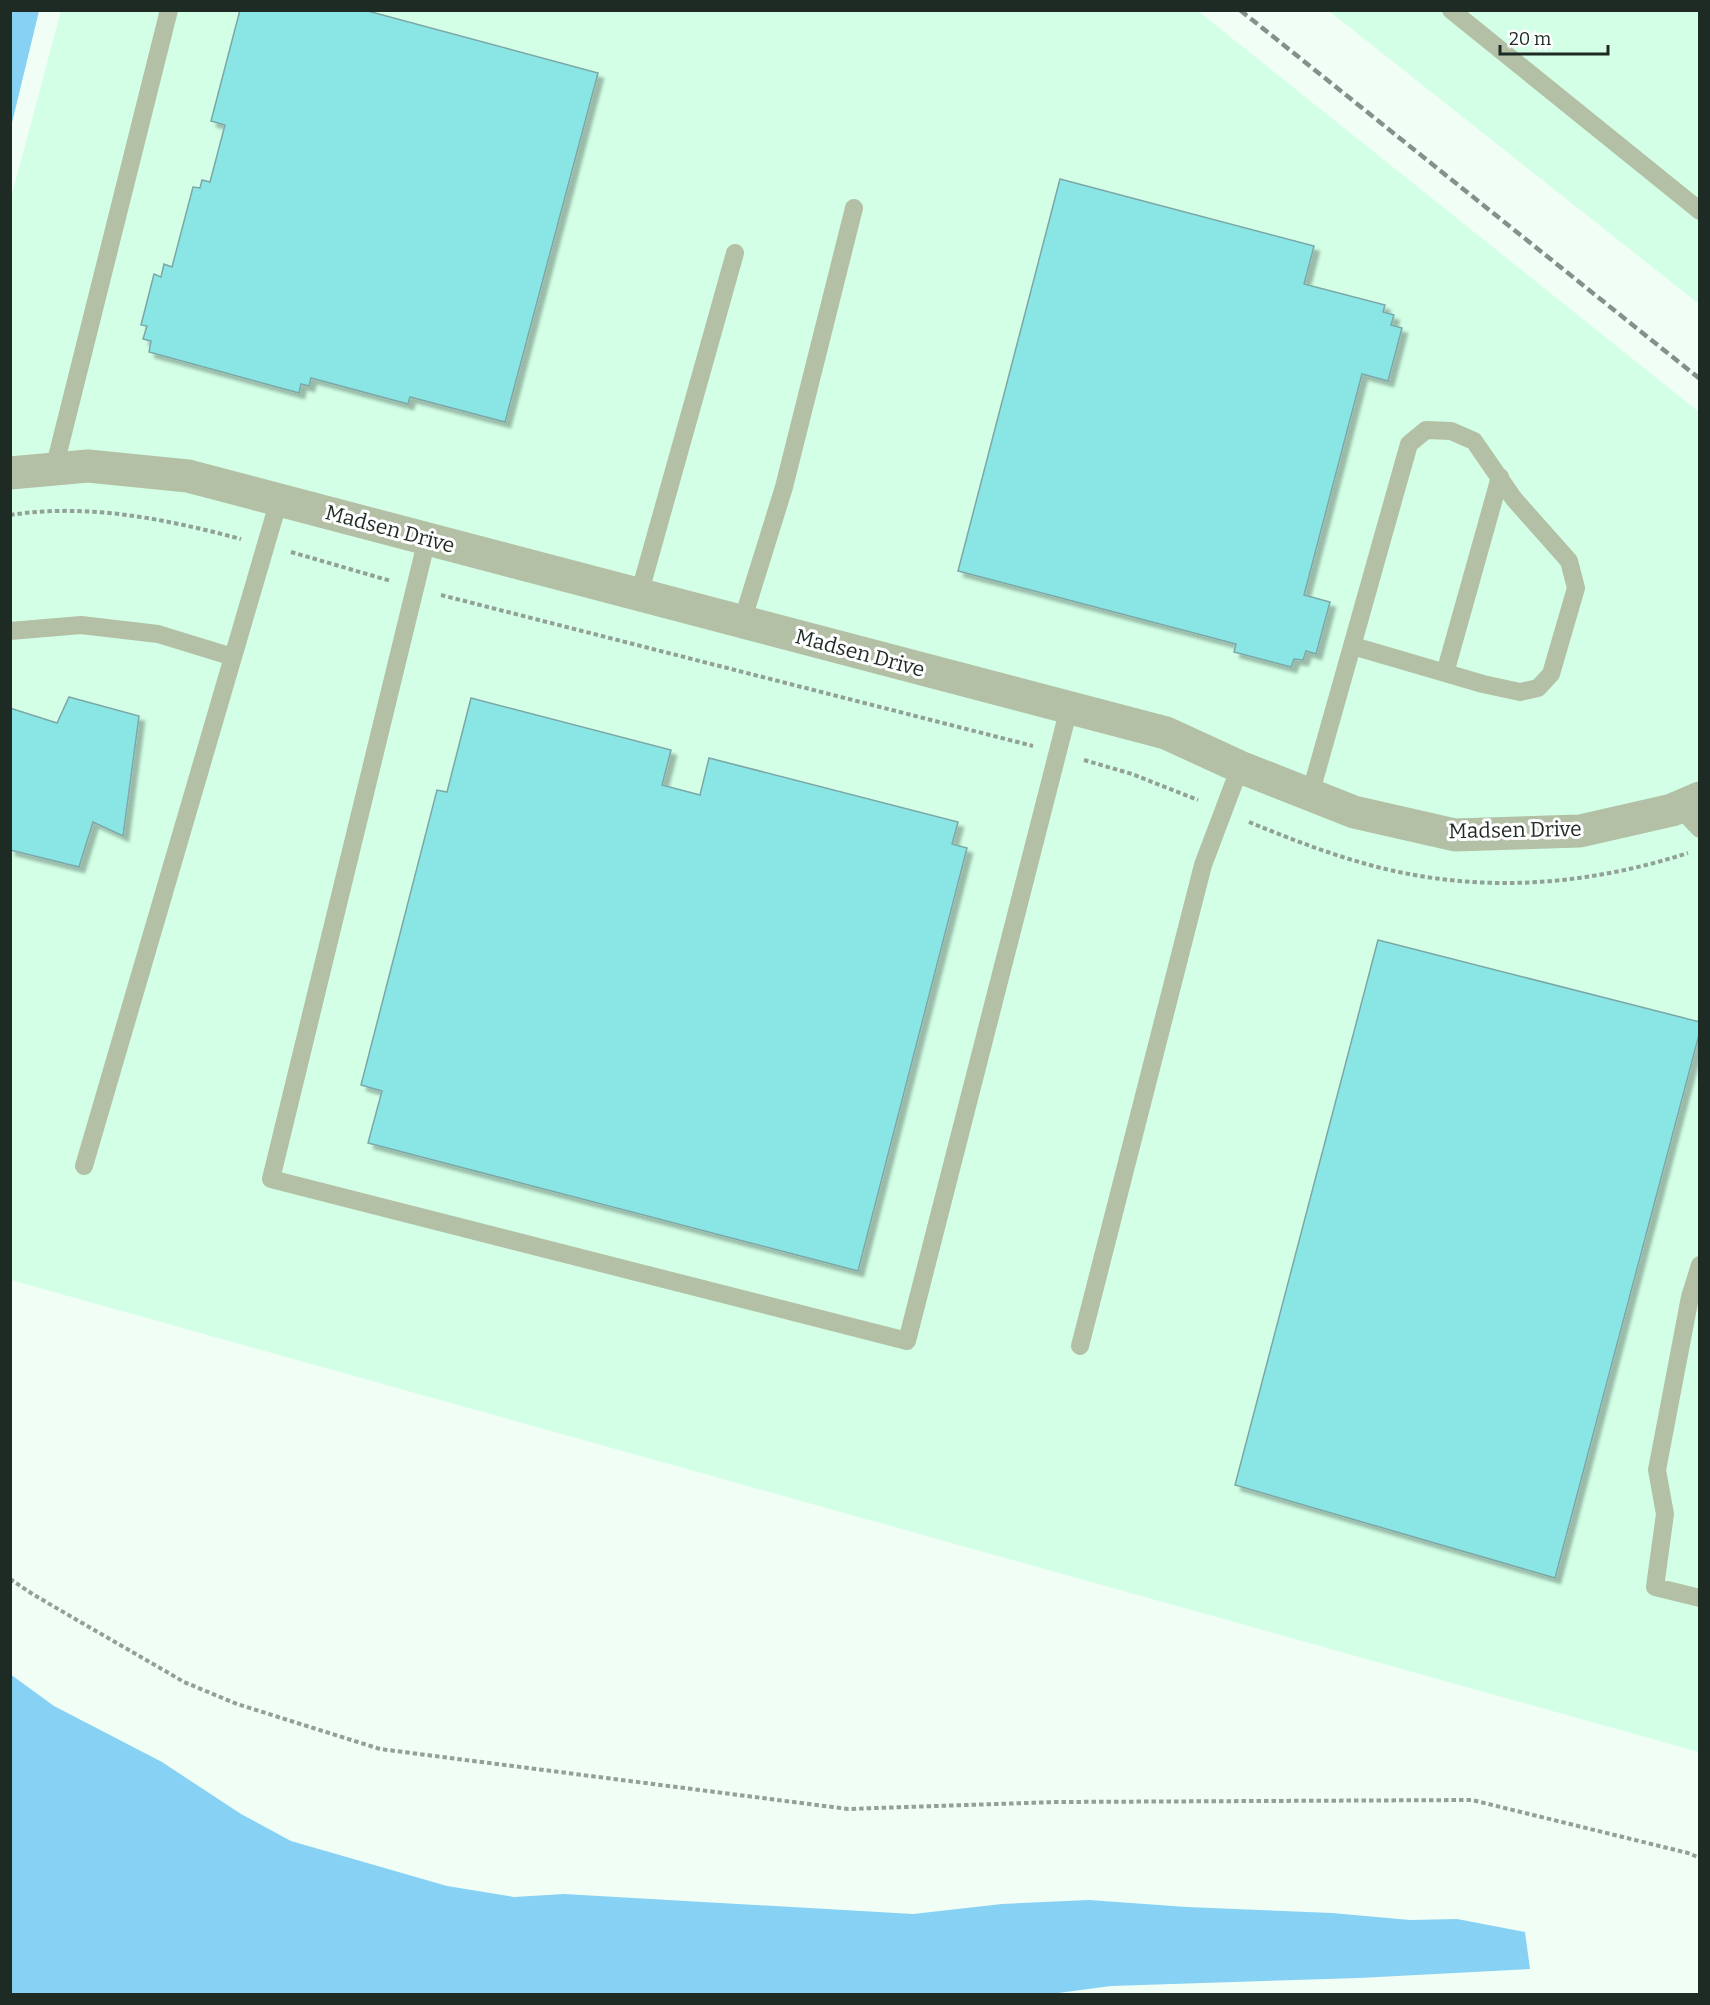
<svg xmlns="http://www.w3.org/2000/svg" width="1710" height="2005" viewBox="0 0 1710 2005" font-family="Bitter,serif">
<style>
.built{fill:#d2ffe6}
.water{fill:#87d2f4}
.building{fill:#8ae6e5;stroke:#7ca7a6;stroke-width:1.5;filter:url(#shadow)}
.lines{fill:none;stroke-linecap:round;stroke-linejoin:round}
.path{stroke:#92a098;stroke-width:4;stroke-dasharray:4.5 3;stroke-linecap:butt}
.lane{stroke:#b3c0a5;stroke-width:18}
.street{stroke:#b3c0a5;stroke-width:33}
.rail{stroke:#84918a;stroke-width:4.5;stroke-dasharray:9 4.5;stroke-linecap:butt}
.labels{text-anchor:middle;stroke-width:6;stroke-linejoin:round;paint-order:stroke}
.street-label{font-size:21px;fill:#1e2b24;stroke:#fff}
</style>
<defs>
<filter id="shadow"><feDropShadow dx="5.5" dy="5.5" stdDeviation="1.5" flood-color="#0004"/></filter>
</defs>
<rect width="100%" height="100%" fill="#f0fef6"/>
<!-- built -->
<path class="built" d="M 61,11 L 1198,11 L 1699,412 L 1699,1752 L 11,1280 L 10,202 Z
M 1329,11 L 1699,11 L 1699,304 Z"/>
<!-- water -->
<path class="water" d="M 11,10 L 39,11 L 11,127 L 10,11 Z
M 10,1674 L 54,1706 L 162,1762 L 241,1814 L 291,1841 L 447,1886 L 514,1897 L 564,1894 L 913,1914 L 1002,1904 L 1089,1900 L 1187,1907 L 1332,1913 L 1410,1920 L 1457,1919 L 1525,1932 L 1530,1969 L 1359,1978 L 1111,1986 L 1051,1994 L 11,1994 Z"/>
<!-- building -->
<path class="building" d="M 240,10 L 364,10 L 598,73 L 505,422 L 410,397 L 408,404 L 311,378 L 309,386 L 301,384 L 299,393 L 149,352 L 151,341 L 143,339 L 147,326 L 141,325 L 154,274 L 161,277 L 164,264 L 172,267 L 193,187 L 200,188 L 202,180 L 210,182 L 225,125 L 211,121 Z
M 1060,179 L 1314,246 L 1304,284 L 1385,305 L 1383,312 L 1394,315 L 1391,325 L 1402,328 L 1388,381 L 1362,374 L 1304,595 L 1330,602 L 1316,654 L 1306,651 L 1303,660 L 1294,659 L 1291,667 L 1234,652 L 1236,644 L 958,571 Z
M 69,697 L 139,716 L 123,836 L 93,822 L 79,867 L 10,850 L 10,708 L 57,723 Z
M 471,698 L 671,750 L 662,785 L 700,795 L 709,758 L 958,822 L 952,844 L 967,848 L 858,1271 L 368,1143 L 382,1091 L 361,1085 L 437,790 L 447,792 Z
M 1378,940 L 1700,1022 L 1700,1031 L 1555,1578 L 1235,1485 Z"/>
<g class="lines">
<!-- path -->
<path class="path" d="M 10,515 C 89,503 165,519 241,539
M 291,552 L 391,581
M 441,595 L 1033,746
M 1084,760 L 1132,774 L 1198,800
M 1249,822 C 1300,843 1355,864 1409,874 C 1503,892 1598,882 1688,853
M 10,1579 L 34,1595 L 184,1682 L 237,1704 L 380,1749 L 848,1809 L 1056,1802 L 1472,1800 L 1688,1853 L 1700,1858"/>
<!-- lane -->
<path class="lane" d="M 1451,10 L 1700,211
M 54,469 L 169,10
M 427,539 L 271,1179 L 907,1341 L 1069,708
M 639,595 L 735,253
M 742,622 L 784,487 L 854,208
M 10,631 L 81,625 L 158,634 L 233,657
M 1445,673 L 1500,477
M 1310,795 L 1409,444 L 1426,430 L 1451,431 L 1474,441 L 1514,499 L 1569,561 L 1576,588 L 1551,674 L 1538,688 L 1520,692 L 1483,684 L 1353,646
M 1679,807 L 1700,829
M 84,1166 L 279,500
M 1700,1265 L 1690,1297 L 1657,1470 L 1665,1514 L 1655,1587 L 1700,1598
M 1080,1346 L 1203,865 L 1240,767"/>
<!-- street -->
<path class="street" d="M 10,473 L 88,466 L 188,476 L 1166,733 L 1240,767 L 1354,812 L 1455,835 L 1580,831 L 1672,810 L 1700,798"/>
<!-- rail -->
<path class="rail" d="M 1240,10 L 1700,379"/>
</g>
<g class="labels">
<!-- street labels -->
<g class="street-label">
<text transform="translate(390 529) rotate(15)" y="7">Madsen Drive</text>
<text transform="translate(860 653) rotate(15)" y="7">Madsen Drive</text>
<text transform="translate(1515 830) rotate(-1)" y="7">Madsen Drive</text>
</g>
</g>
<!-- border -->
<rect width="1710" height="2005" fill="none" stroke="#1e2b24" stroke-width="24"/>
<!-- scale -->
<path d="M1500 45v9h108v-9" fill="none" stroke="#1e2b24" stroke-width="3"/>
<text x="1509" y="45" font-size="18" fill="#1e2b24" stroke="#ffffff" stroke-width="4.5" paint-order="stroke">20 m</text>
</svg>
